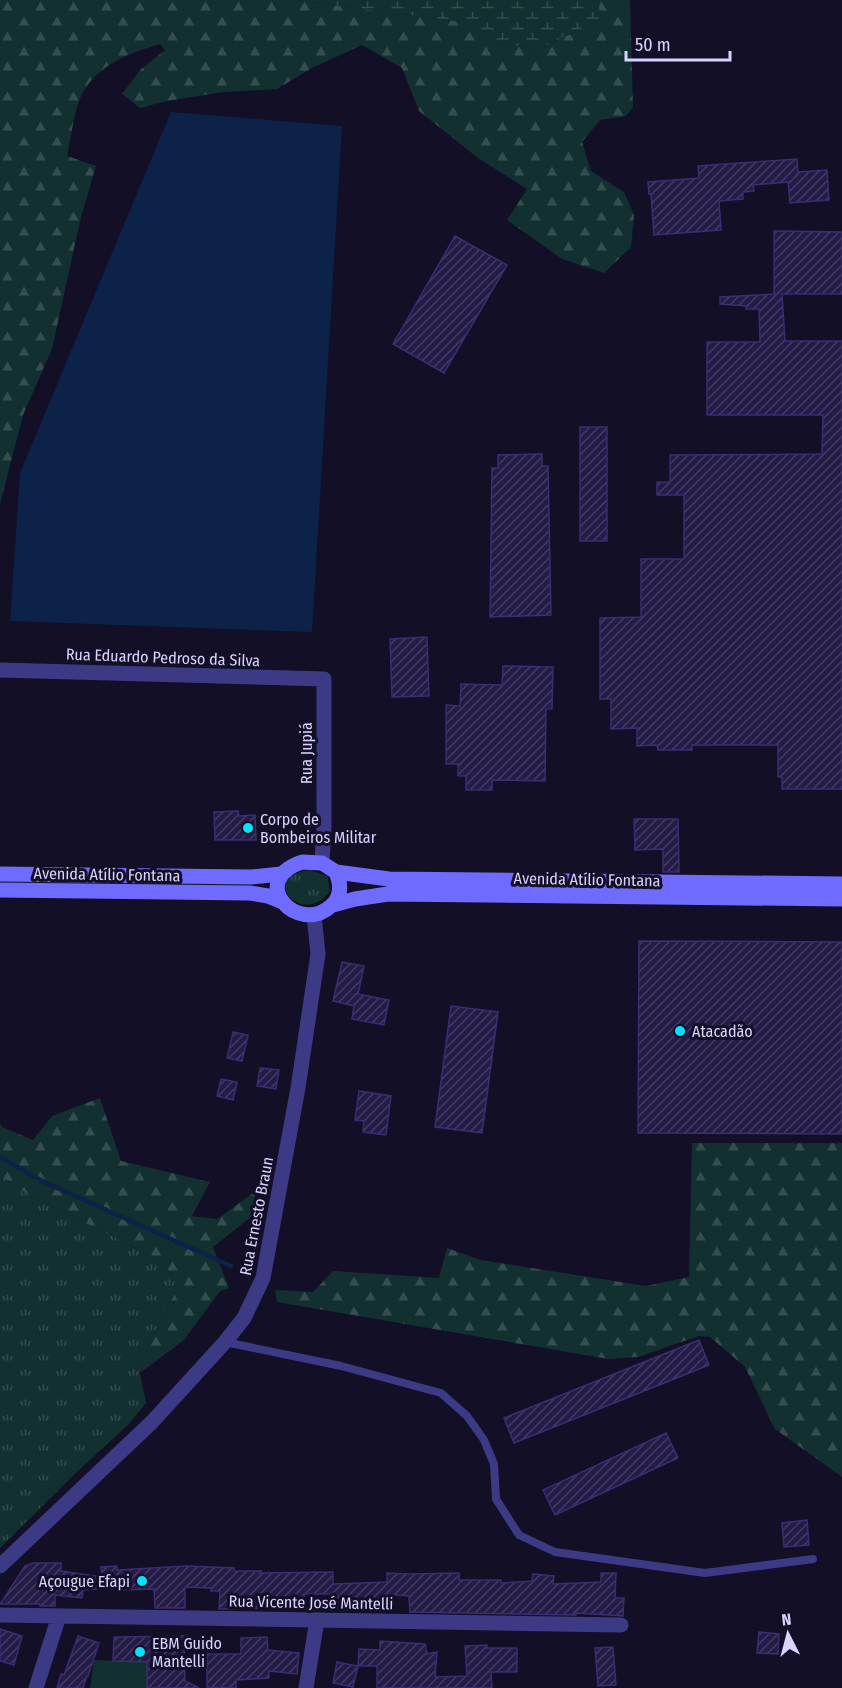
<svg xmlns="http://www.w3.org/2000/svg" width="842" height="1688" viewBox="0 0 842 1688" font-family="'Fira Sans Condensed',sans-serif">
<style>
.grass{fill:url(#grass-tufts)}
.forest{fill:url(#forest-firs)}
.wetland{fill:url(#wetland-marsh)}
.park{fill:#12302f}
.water{fill:#0c2248}
.lines{fill:none;stroke-linecap:round;stroke-linejoin:round}
.stream{stroke:#0c2248;stroke-width:4.5}
.building{fill:url(#building-hatch);stroke:#3b2d73;stroke-width:1.5}
.service{stroke:#3d3a85;stroke-width:8}
.minor{stroke:#3d3a85;stroke-width:15}
.tertiary{stroke:#3d3a85;stroke-width:15}
.secondary{stroke:#6f6bff;stroke-width:15}
.poi-dot{fill:#00e5ff;stroke:#130f26;stroke-width:2}
.labels{text-anchor:middle;stroke-width:6;stroke-linejoin:round;paint-order:stroke}
.street-label{font-size:16px;fill:#d9d4ff;stroke:#130f26}
.poi-label{font-size:16px;fill:#d9d4ff;stroke:#130f26;text-anchor:start}
</style>
<defs>
<pattern id="grass-tufts" width="24" height="20" patternUnits="userSpaceOnUse" patternTransform="scale(1.5)"><rect width="24" height="20" fill="#12302f"/><path d="M3 7l-1-3M5 7V3M7 7l1-3M15 17l-1-3M17 17v-4M19 17l1-3" fill="none" stroke="#344d4e"/></pattern>
<pattern id="forest-firs" width="22" height="20" patternUnits="userSpaceOnUse" patternTransform="scale(1.5)"><rect width="22" height="20" fill="#12302f"/><path d="M5 1l3.5 6h-7zM16 11l3.5 6h-7z" fill="#344d4e"/></pattern>
<pattern id="wetland-marsh" width="20" height="14" patternUnits="userSpaceOnUse" patternTransform="scale(1.5)"><rect width="20" height="14" fill="#12302f"/><path d="M1 5h8M5 5V1M11 12h8M15 12V8" fill="none" stroke="#344d4e"/></pattern>
<pattern id="building-hatch" width="6" height="6" patternUnits="userSpaceOnUse" patternTransform="scale(1.5)"><rect width="6" height="6" fill="#241b47"/><path d="M-1 1l2-2M0 6l6-6M5 7l2-2" fill="none" stroke="#433b63"/></pattern>
</defs>
<rect width="100%" height="100%" fill="#130f26"/>
<!-- grass -->
<path class="grass" d="M 310,870 L 327,876 L 330,891 C 302,929 257,876 310,870 Z
M 0,1176 L 34,1198 L 163,1261 L 178,1288 L 149,1342 L 140,1373 L 146,1403 L 129,1424 L 80,1469 L 0,1548 Z"/>
<!-- forest -->
<path class="forest" d="M 0,0 L 296,0 L 462,22 L 497,44 L 539,49 L 599,20 L 599,0 L 630,0 L 633,107 L 626,116 L 600,120 L 582,142 L 591,171 L 624,192 L 634,215 L 631,247 L 604,273 L 562,259 L 507,220 L 527,189 L 478,158 L 419,111 L 402,68 L 362,45 L 312,68 L 277,89 L 223,92 L 167,101 L 140,108 L 122,94 L 140,70 L 165,50 L 160,44 C 128,53 92,67 79,101 C 73,118 71,138 67,156 L 96,166 L 81,217 L 52,349 L 23,415 L 0,504 Z
M 100,1098 L 121,1161 L 210,1182 L 192,1216 L 217,1219 L 256,1191 L 251,1217 L 213,1247 L 229,1288 L 220,1291 L 184,1340 L 140,1373 L 149,1342 L 178,1288 L 163,1261 L 34,1198 L 0,1176 L 0,1123 L 2,1127 L 33,1140 L 52,1116 Z
M 692,1143 L 842,1143 L 842,1477 L 775,1429 L 745,1367 L 710,1337 L 699,1336 L 638,1357 L 608,1359 L 277,1302 L 275,1290 L 313,1292 L 333,1271 L 439,1278 L 447,1248 L 481,1260 L 646,1286 L 689,1277 Z"/>
<!-- wetland -->
<path class="wetland" d="M 296,0 L 599,0 L 599,20 L 539,49 L 497,44 L 461,22 Z"/>
<!-- park -->
<path class="park" d="M 94,1660 L 147,1662 L 147,1688 L 90,1688 Z"/>
<!-- water -->
<path class="water" d="M 171,112 L 342,126 L 312,632 L 10,621 L 20,473 Z"/>
<g class="lines">
<!-- stream -->
<path class="stream" d="M 0,1157 L 42,1181 L 231,1266"/>
</g>
<!-- building -->
<path class="building" d="M 797,159 L 798,172 L 827,170 L 829,200 L 790,203 L 788,182 L 753,185 L 754,191 L 743,192 L 743,199 L 719,201 L 721,230 L 654,235 L 651,194 L 649,194 L 648,182 L 699,178 L 698,166 Z
M 774,231 L 842,232 L 842,294 L 782,294 L 785,341 L 842,341 L 842,789 L 782,789 L 782,777 L 778,777 L 778,745 L 692,745 L 692,750 L 658,750 L 657,745 L 637,746 L 637,728 L 611,729 L 611,699 L 600,699 L 600,618 L 641,617 L 641,559 L 684,559 L 684,495 L 657,495 L 657,482 L 670,482 L 670,455 L 822,454 L 823,415 L 707,415 L 707,342 L 760,342 L 759,309 L 746,309 L 746,306 L 720,304 L 720,297 L 776,294 L 774,294 Z
M 455,236 L 507,265 L 444,373 L 393,344 Z
M 580,427 L 607,427 L 607,541 L 580,541 Z
M 542,454 L 542,466 L 548,466 L 551,615 L 490,617 L 492,468 L 498,468 L 498,455 Z
M 427,637 L 429,696 L 392,697 L 390,639 Z
M 503,666 L 553,667 L 552,709 L 546,709 L 545,781 L 492,780 L 492,790 L 466,790 L 466,776 L 458,776 L 458,764 L 446,764 L 446,705 L 460,706 L 461,684 L 502,685 Z
M 238,811 L 239,816 L 255,815 L 256,840 L 215,840 L 214,812 Z
M 634,819 L 678,819 L 679,872 L 663,872 L 663,849 L 635,850 Z
M 639,941 L 842,942 L 842,1134 L 638,1133 Z
M 342,962 L 364,966 L 358,994 L 389,1000 L 384,1025 L 352,1019 L 354,1006 L 333,1001 Z
M 451,1006 L 498,1012 L 482,1133 L 435,1127 Z
M 233,1032 L 248,1035 L 242,1061 L 227,1058 Z
M 260,1068 L 279,1070 L 276,1089 L 257,1086 Z
M 221,1079 L 237,1082 L 233,1100 L 217,1096 Z
M 359,1091 L 391,1096 L 386,1135 L 363,1132 L 364,1121 L 355,1120 Z
M 699,1340 L 709,1365 L 514,1443 L 504,1418 Z
M 666,1433 L 678,1458 L 555,1515 L 543,1490 Z
M 807,1520 L 809,1545 L 784,1547 L 782,1523 Z
M 33,1563 L 61,1563 L 61,1571 L 102,1577 L 101,1567 L 117,1566 L 117,1570 L 187,1566 L 234,1568 L 234,1571 L 261,1571 L 259,1573 L 333,1572 L 333,1584 L 387,1582 L 387,1573 L 409,1574 L 459,1573 L 459,1580 L 501,1580 L 501,1583 L 532,1581 L 533,1574 L 554,1576 L 553,1584 L 601,1582 L 601,1573 L 616,1573 L 615,1598 L 624,1598 L 623,1616 L 576,1613 L 576,1615 L 410,1612 L 409,1596 L 386,1594 L 386,1611 L 335,1609 L 336,1594 L 304,1594 L 304,1605 L 259,1605 L 262,1608 L 219,1609 L 220,1591 L 211,1591 L 211,1588 L 185,1587 L 185,1608 L 155,1608 L 154,1589 L 122,1590 L 121,1588 L 83,1590 L 82,1598 L 55,1595 L 55,1606 L 40,1606 L 40,1604 L 0,1604 L 25,1566 Z
M 0,1629 L 22,1636 L 14,1665 L 0,1661 Z
M 759,1632 L 779,1634 L 778,1654 L 757,1653 Z
M 78,1636 L 99,1643 L 88,1676 L 87,1676 L 83,1688 L 57,1688 L 61,1674 L 64,1675 Z
M 184,1636 L 185,1681 L 199,1688 L 147,1688 L 147,1662 L 113,1661 L 114,1637 Z
M 267,1637 L 268,1650 L 299,1653 L 297,1674 L 269,1671 L 269,1678 L 236,1680 L 236,1688 L 207,1687 L 207,1654 L 241,1654 L 241,1638 Z
M 380,1641 L 425,1644 L 427,1654 L 437,1652 L 435,1677 L 467,1676 L 465,1646 L 487,1645 L 487,1648 L 517,1648 L 517,1672 L 491,1672 L 492,1688 L 377,1688 L 377,1666 L 358,1666 L 359,1649 L 380,1650 Z
M 613,1647 L 616,1685 L 598,1686 L 595,1648 Z
M 337,1662 L 358,1666 L 353,1687 L 333,1683 Z"/>
<g class="lines">
<!-- service -->
<path class="service" d="M 225,1342 L 341,1366 L 441,1393 L 467,1416 L 484,1440 L 494,1464 L 496,1499 L 519,1535 L 555,1552 L 705,1573 L 813,1559"/>
<!-- minor -->
<path class="minor" d="M 0,670 L 324,679 L 324,826 L 322,863
M 0,1615 L 621,1625
M 36,1688 L 59,1616
M 306,1688 L 317,1620"/>
<!-- tertiary -->
<path class="tertiary" d="M 0,1566 L 152,1422 L 225,1342 L 244,1318 L 263,1278 L 298,1088 L 318,954 L 314,915"/>
<!-- secondary -->
<path class="secondary" d="M 302,862 L 322,863 L 336,872 C 341,884 342,897 331,906 C 298,936 246,881 302,862 Z
M 336,872 L 389,879 L 842,884
M 0,874 L 251,877 L 281,874
M 0,890 L 250,893 L 268,896 L 283,902
M 333,905 L 355,899 L 388,894 L 842,899"/>
</g>
<!-- markers -->
<g class="poi-dot">
<circle cx="248" cy="828" r="6"/>
<circle cx="680" cy="1031" r="6"/>
<circle cx="142" cy="1581" r="6"/>
<circle cx="140" cy="1652" r="6"/>
</g>
<g class="labels">
<!-- street labels -->
<g class="street-label">
<text transform="translate(163 657) rotate(2)" y="6">Rua Eduardo Pedroso da Silva</text>
<text transform="translate(306 753) rotate(-90)" y="6">Rua Jupiá</text>
<text transform="translate(107 874) rotate(1)" y="6">Avenida Atílio Fontana</text>
<text transform="translate(587 879) rotate(1)" y="6">Avenida Atílio Fontana</text>
<text transform="translate(256 1216) rotate(-79)" y="6">Rua Ernesto Braun</text>
<text transform="translate(311 1602) rotate(1)" y="6">Rua Vicente José Mantelli</text>
</g>
<!-- poi labels -->
<g class="poi-label">
<text x="260" y="825">Corpo de<tspan x="260" dy="18">Bombeiros Militar</tspan></text>
<text x="692" y="1037">Atacadão</text>
<text x="130" y="1587" text-anchor="end">Açougue Efapi</text>
<text x="152" y="1649">EBM Guido<tspan x="152" dy="18">Mantelli</tspan></text>
</g>
</g>
<!-- north arrow -->
<g transform="translate(788 1634) rotate(354)" stroke="#130f26" stroke-width="4.5" paint-order="stroke">
<path d="M0-4.5L10 22L0 15L-10 22Z" fill="#d9d4ff"/>
<text y="-9" font-size="16" font-weight="bold" text-anchor="middle" fill="#d9d4ff">N</text>
</g>
<!-- scale -->
<path d="M626 51v9h104v-9" fill="none" stroke="#d9d4ff" stroke-width="3"/>
<text x="635" y="51" font-size="18" fill="#d9d4ff" stroke="#130f26" stroke-width="4.5" paint-order="stroke">50 m</text>
</svg>
